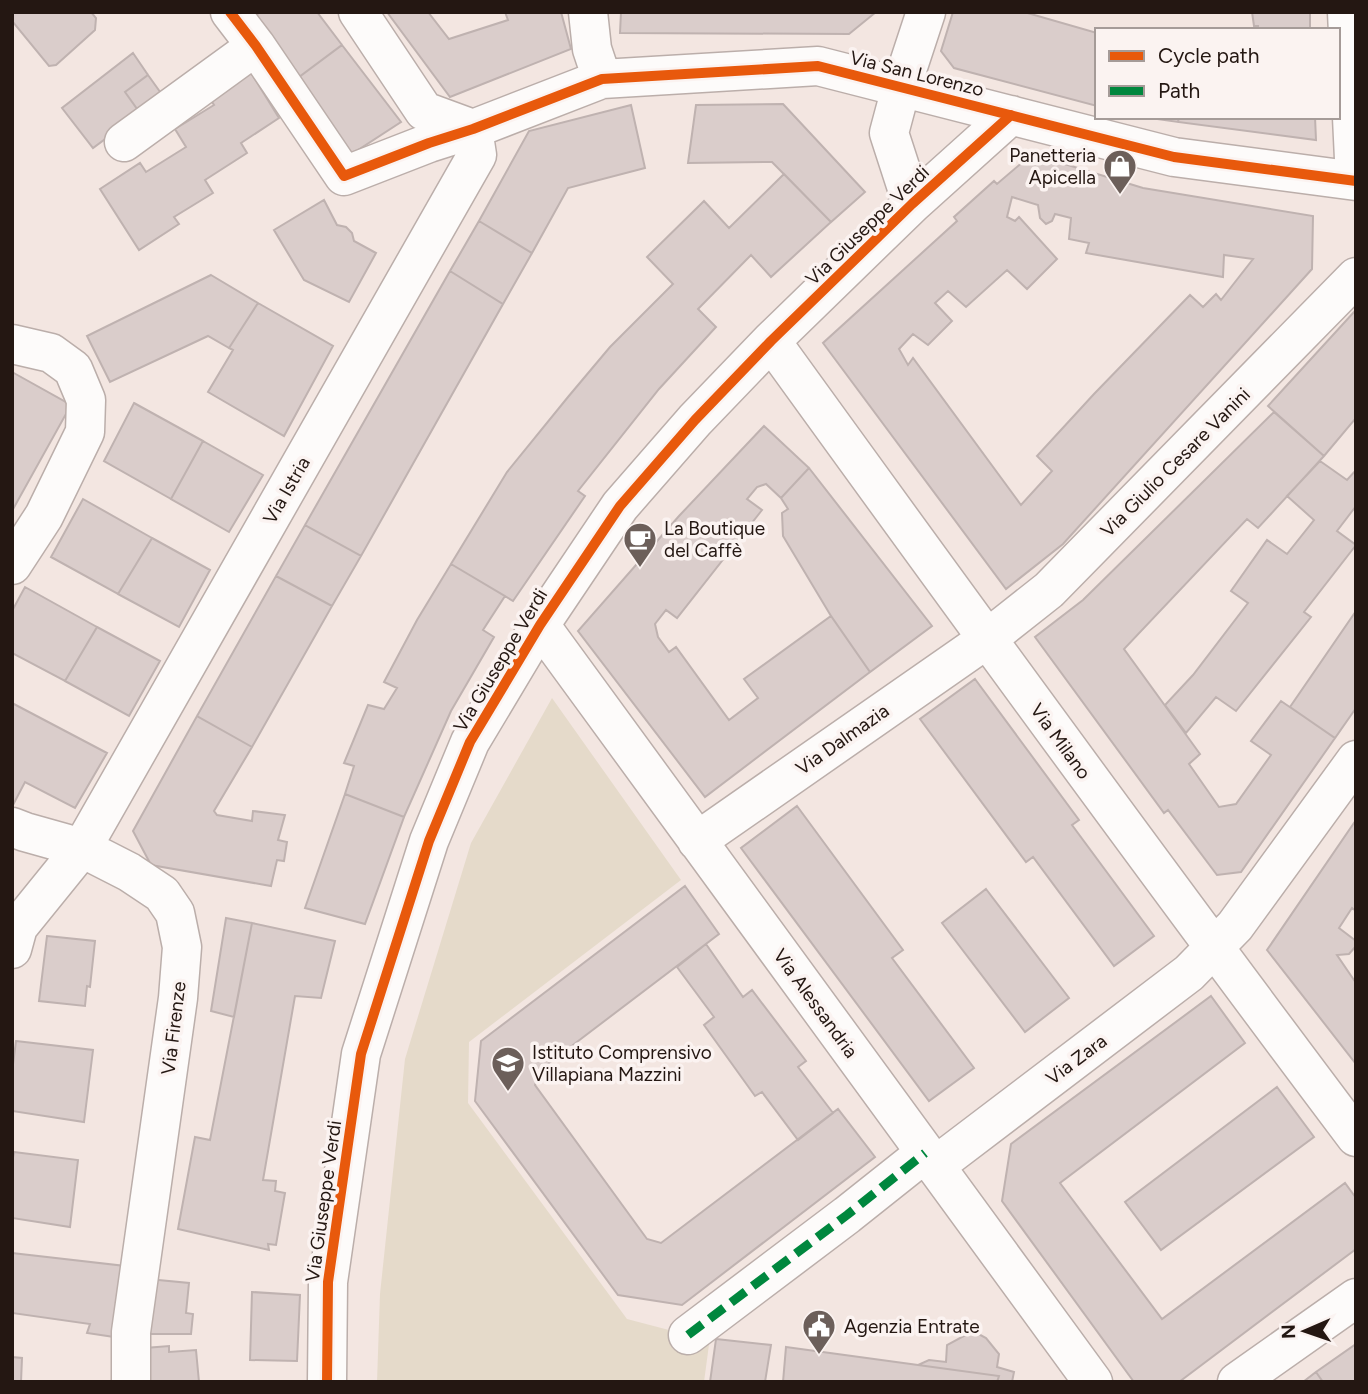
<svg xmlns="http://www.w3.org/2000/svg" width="1368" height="1394" viewBox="0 0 1368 1394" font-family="Figtree,sans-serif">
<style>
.green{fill:#e5daca}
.building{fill:#dacdcb;stroke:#bfb2b0;stroke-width:2;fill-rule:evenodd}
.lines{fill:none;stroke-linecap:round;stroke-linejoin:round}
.minor-casing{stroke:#bbaeaa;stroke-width:41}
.minor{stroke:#fdfbfa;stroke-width:38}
.quiet{stroke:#00873e;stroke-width:9;stroke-dasharray:18 9;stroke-linecap:butt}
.cycleway-casing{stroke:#fbf3f1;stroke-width:15}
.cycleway{stroke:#e8590c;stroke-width:10}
.labels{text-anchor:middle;stroke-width:7;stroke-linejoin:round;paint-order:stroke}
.street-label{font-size:19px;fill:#241712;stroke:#fbf3f1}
.poi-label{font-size:19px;fill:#241712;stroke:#fbf3f1;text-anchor:start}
</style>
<rect width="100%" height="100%" fill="#f3e6e1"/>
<!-- green -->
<path class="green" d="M 552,698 L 681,880 L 469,1042 L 468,1103 L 627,1319 L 688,1335 L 710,1337 L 704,1382 L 377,1382 L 380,1294 L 405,1059 L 471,843 Z"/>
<!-- building -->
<path class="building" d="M 12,12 L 91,12 L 96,18 L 95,30 L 56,65 L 49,66 L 12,21 Z
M 260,12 L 317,12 L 342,45 L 299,77 L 255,16 Z
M 387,12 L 428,12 L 449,39 L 508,20 L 505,12 L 561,12 L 571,49 L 450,97 Z
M 621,12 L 876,12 L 849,34 L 620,33 Z
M 953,12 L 1024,12 L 1097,33 L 1097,106 L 954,68 L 941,51 Z
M 1252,12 L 1310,12 L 1310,30 L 1258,30 L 1258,26 L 1254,26 Z
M 342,45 L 401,122 L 341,161 L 299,77 Z
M 133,53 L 148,75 L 125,92 L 140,113 L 93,148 L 62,108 Z
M 250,71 L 279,118 L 241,143 L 247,153 L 205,180 L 213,193 L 174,217 L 179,224 L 139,250 L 100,189 L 140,163 L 146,172 L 186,147 L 175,129 L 214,105 L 209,97 Z
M 148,75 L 163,96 L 140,113 L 125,92 Z
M 783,104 L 865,192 L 831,222 L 772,162 L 688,163 L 696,105 Z
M 631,105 L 645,168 L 568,188 L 532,253 L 479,221 L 529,131 Z
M 1143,117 L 1179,117 L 1178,122 Z
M 1179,117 L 1315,117 L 1316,140 L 1178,122 Z
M 1032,154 L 1143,188 L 1313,216 L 1312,269 L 1063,544 L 1006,589 L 823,343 L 957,221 L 954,217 L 994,181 L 997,184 ZM 1012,197 L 1038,205 L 1040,218 L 1046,224 L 1052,221 L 1055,214 L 1071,218 L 1069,239 L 1089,243 L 1086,253 L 1223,277 L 1224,255 L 1253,259 L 1221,300 L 1216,294 L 1203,307 L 1190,295 L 1094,394 L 1037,456 L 1052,471 L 1021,505 L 913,358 L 908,365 L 899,349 L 913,334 L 928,345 L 952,321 L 935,303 L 948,291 L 966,307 L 1007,270 L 1027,289 L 1057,259 L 1019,217 L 1015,221 L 1007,217 Z
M 784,174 L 831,222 L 771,277 L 751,255 L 698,309 L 716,327 L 659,389 L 578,491 L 585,496 L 513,601 L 451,564 L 507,472 L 568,397 L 610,347 L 673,284 L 647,257 L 704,201 L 729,228 Z
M 324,200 L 337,225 L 346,227 L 352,233 L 354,241 L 376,253 L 349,302 L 304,280 L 274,230 Z
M 479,221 L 532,253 L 503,304 L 450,271 Z
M 450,271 L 503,304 L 361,556 L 305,525 Z
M 211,275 L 258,303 L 229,348 L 208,336 L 110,382 L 87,336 Z
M 258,303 L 333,346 L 284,436 L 208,392 L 233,350 L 229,348 Z
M 1354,312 L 1356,314 L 1356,418 L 1324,456 L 1268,406 Z
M 12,372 L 71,405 L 12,511 Z
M 134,403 L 203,441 L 171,499 L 104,461 Z
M 1274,412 L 1324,456 L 1258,528 L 1247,519 L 1124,649 L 1200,754 L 1189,764 L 1219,807 L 1236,804 L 1271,755 L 1251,741 L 1281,701 L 1335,738 L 1241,872 L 1217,875 L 1168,810 L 1164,813 L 1035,637 L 1083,600 Z
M 764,426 L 809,468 L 781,498 L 766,484 L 757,487 L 747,499 L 762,510 L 677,618 L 666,610 L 655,624 L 658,637 L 669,652 L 676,647 L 729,720 L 758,698 L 744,679 L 831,616 L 870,672 L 705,797 L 578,631 L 679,516 Z
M 203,441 L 263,475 L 229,532 L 171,499 Z
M 1320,461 L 1347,480 L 1356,470 L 1356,506 L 1337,531 L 1356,545 L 1304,612 L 1311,617 L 1236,711 L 1216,697 L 1186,733 L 1165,705 L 1193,675 L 1248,603 L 1231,591 L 1267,540 L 1287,554 L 1314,520 L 1287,496 Z
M 809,468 L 932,626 L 870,672 L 831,616 L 783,536 L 782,513 L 788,509 L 781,498 Z
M 83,499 L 152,538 L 118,594 L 51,557 Z
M 305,525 L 361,556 L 332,606 L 276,576 Z
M 152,538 L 210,570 L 179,627 L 118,594 Z
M 451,564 L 505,596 L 483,630 L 494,637 L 451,711 L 404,817 L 345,794 L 354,766 L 344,763 L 368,705 L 384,709 L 397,688 L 384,682 L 417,620 Z
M 276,576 L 332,606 L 252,747 L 197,716 Z
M 25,587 L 97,627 L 65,681 L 12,653 L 12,611 Z
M 1356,611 L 1356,708 L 1335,738 L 1290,707 Z
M 97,627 L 160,661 L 129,716 L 65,681 Z
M 975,679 L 1079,820 L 1072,825 L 1154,936 L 1114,966 L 1033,857 L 1026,862 L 920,719 Z
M 12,703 L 107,753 L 75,808 L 25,782 L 13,805 L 12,805 Z
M 197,716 L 252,747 L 214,811 L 217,815 L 252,821 L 253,811 L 285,815 L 278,840 L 287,842 L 284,861 L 277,860 L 271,886 L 151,865 L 133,831 Z
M 345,794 L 404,817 L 365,924 L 305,908 Z
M 797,806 L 903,950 L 892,958 L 974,1068 L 929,1101 L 741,848 Z
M 1356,820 L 1356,911 L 1352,908 L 1339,928 L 1356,941 L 1356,946 L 1349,954 L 1337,955 L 1356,983 L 1356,1064 L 1267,950 Z
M 685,886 L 719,934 L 540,1070 L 535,1085 L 647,1239 L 661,1243 L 838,1109 L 875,1157 L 682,1305 L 618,1295 L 475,1101 L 481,1041 Z
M 986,889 L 1069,998 L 1025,1032 L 942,923 Z
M 226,918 L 252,923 L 234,1017 L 211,1011 Z
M 252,923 L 335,941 L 321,998 L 295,996 L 263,1180 L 276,1181 L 275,1191 L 285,1193 L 276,1245 L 268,1244 L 269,1250 L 178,1229 L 195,1137 L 210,1140 Z
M 47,936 L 95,941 L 90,987 L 87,986 L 85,1006 L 39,1001 Z
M 706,944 L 743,997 L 752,990 L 806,1061 L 798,1067 L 833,1113 L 798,1140 L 762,1092 L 755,1096 L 704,1025 L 714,1017 L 677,967 Z
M 1211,996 L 1245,1043 L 1060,1183 L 1162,1319 L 1345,1183 L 1356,1198 L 1356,1249 L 1179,1382 L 1134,1382 L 1002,1201 L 1011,1144 Z
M 16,1041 L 93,1050 L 84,1122 L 12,1111 L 12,1072 Z
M 1277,1087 L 1314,1137 L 1161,1250 L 1125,1202 Z
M 14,1152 L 78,1160 L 70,1227 L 12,1218 L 12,1163 Z
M 12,1253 L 125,1266 L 121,1338 L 87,1333 L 90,1324 L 12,1313 Z
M 148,1279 L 189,1283 L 186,1313 L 193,1314 L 191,1334 L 147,1334 Z
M 252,1292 L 300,1295 L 297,1361 L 250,1360 Z
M 973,1331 L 986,1338 L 999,1354 L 997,1367 L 1014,1372 L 1012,1382 L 997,1382 L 999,1376 L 918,1365 L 929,1360 L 946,1362 L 947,1345 Z
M 716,1339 L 771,1345 L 765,1382 L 710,1382 Z
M 1356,1344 L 1356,1382 L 1323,1382 L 1316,1372 Z
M 169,1346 L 169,1352 L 196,1350 L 199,1382 L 148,1382 L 145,1348 Z
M 786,1347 L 918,1365 L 999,1376 L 997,1382 L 783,1382 Z
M 12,1357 L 22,1358 L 21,1382 L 12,1382 Z
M 1316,1372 L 1323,1382 L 1303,1382 Z"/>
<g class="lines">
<defs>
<path id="minor" d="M 230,12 L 256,46 L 344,176 L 429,143 L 473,129 L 602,79 L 818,66 L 1174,157 L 1356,181
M 358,12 L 424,111 L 473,129
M 588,12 L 592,49 L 602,79
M 1347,12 L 1355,180
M 124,142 L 256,46
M 912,204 L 889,133 L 901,88 L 926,12
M 771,341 C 964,608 1158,874 1356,1137
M 12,344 L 51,353 L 73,369 L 86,400 L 85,432 L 44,516 L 12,565
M 540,625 L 1093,1382
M 12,827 L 25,832 L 82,848 L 129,872 L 162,894 L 175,913 L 182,947 L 178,998 L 131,1332 L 131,1382
M 697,841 L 987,639 L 1049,590 L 1356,277
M 12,949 L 18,927 L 82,848 L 477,155 L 473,129
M 935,1166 L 1189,973 L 1235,926 L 1356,760
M 688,1335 L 847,1215 L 925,1153
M 327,1382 L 328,1282 L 361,1054 L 429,841 L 470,742 L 540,625 L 620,506 L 695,420 L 771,341 L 912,204 L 1011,115
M 1237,1382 L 1356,1298"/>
</defs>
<!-- minor casing -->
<use href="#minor" class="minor-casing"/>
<!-- minor -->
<use href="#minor" class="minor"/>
<!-- quiet -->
<path class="quiet" d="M 688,1335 L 847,1215 L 925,1153"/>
<defs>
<path id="cycleway" d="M 230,12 L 256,46 L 344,176 L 429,143 L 473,129 L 602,79 L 818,66 L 1174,157 L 1356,181
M 327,1382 L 328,1282 L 361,1054 L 429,841 L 470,742 L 540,625 L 620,506 L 695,420 L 771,341 L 912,204 L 1011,115"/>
</defs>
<!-- cycleway casing -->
<use href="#cycleway" class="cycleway-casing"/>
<!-- cycleway -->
<use href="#cycleway" class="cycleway"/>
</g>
<!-- icons -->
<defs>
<symbol id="shop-pin" viewBox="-11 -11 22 30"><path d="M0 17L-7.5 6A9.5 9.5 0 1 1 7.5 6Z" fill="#6c5f5a" stroke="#fbf3f1"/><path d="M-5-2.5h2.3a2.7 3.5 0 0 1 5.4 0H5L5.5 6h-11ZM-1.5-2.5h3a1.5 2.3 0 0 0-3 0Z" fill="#fff"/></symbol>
<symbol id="cafe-pin" viewBox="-11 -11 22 30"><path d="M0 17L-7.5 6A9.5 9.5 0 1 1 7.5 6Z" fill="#6c5f5a" stroke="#fbf3f1"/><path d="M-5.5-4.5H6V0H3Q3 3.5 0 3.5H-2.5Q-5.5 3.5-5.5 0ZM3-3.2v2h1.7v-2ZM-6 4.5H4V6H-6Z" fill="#fff"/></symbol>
<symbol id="school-pin" viewBox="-11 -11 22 30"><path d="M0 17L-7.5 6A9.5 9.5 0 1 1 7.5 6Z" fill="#6c5f5a" stroke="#fbf3f1"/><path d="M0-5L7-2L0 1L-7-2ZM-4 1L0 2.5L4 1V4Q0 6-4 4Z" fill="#fff"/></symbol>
<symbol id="civic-pin" viewBox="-11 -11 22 30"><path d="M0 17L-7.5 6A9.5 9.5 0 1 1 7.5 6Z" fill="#6c5f5a" stroke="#fbf3f1"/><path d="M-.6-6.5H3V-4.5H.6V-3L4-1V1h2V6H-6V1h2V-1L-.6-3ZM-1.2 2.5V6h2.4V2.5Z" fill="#fff"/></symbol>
</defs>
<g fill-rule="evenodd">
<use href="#shop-pin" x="1101" y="147" width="38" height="52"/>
<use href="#cafe-pin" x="621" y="520" width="38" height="52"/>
<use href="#school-pin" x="489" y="1044" width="38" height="52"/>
<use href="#civic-pin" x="800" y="1307" width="38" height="52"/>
</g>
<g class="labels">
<!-- street labels -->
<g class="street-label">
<text transform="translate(917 73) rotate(14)" y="7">Via San Lorenzo</text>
<text transform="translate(867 225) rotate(-44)" y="7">Via Giuseppe Verdi</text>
<text transform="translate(1175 462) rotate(-45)" y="7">Via Giulio Cesare Vanini</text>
<text transform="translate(286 490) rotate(-60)" y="7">Via Istria</text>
<text transform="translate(500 660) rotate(-59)" y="7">Via Giuseppe Verdi</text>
<text transform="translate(842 739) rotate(-35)" y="7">Via Dalmazia</text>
<text transform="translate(1061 741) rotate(54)" y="7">Via Milano</text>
<text transform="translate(816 1003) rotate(54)" y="7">Via Alessandria</text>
<text transform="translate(173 1028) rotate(-83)" y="7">Via Firenze</text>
<text transform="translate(1076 1059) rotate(-37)" y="7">Via Zara</text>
<text transform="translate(323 1201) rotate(-82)" y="7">Via Giuseppe Verdi</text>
</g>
<!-- poi labels -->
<g class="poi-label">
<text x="1096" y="162" text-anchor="end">Panetteria<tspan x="1096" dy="22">Apicella</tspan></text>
<text x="664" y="535">La Boutique<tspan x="664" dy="22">del Caffè</tspan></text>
<text x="532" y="1059">Istituto Comprensivo<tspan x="532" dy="22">Villapiana Mazzini</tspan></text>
<text x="844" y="1333">Agenzia Entrate</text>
</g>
</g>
<!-- border -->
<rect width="1368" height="1394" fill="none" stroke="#241712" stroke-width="28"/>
<!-- legend -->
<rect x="1095" y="28" width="245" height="91" fill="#fbf3f1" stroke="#a59b98" stroke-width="2"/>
<rect x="1109" y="51" width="35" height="10" fill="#e8590c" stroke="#a59b98" stroke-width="2"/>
<text x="1158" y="63" font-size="21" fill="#241712">Cycle path</text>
<rect x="1109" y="86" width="35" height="10" fill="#00873e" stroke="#a59b98" stroke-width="2"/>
<text x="1158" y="98" font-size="21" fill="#241712">Path</text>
<!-- north arrow -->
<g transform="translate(1305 1331) rotate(268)" stroke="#fbf3f1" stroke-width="5" paint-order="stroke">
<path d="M0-5L12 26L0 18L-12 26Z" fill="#241712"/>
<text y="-10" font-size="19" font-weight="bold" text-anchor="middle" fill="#241712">N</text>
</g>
</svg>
